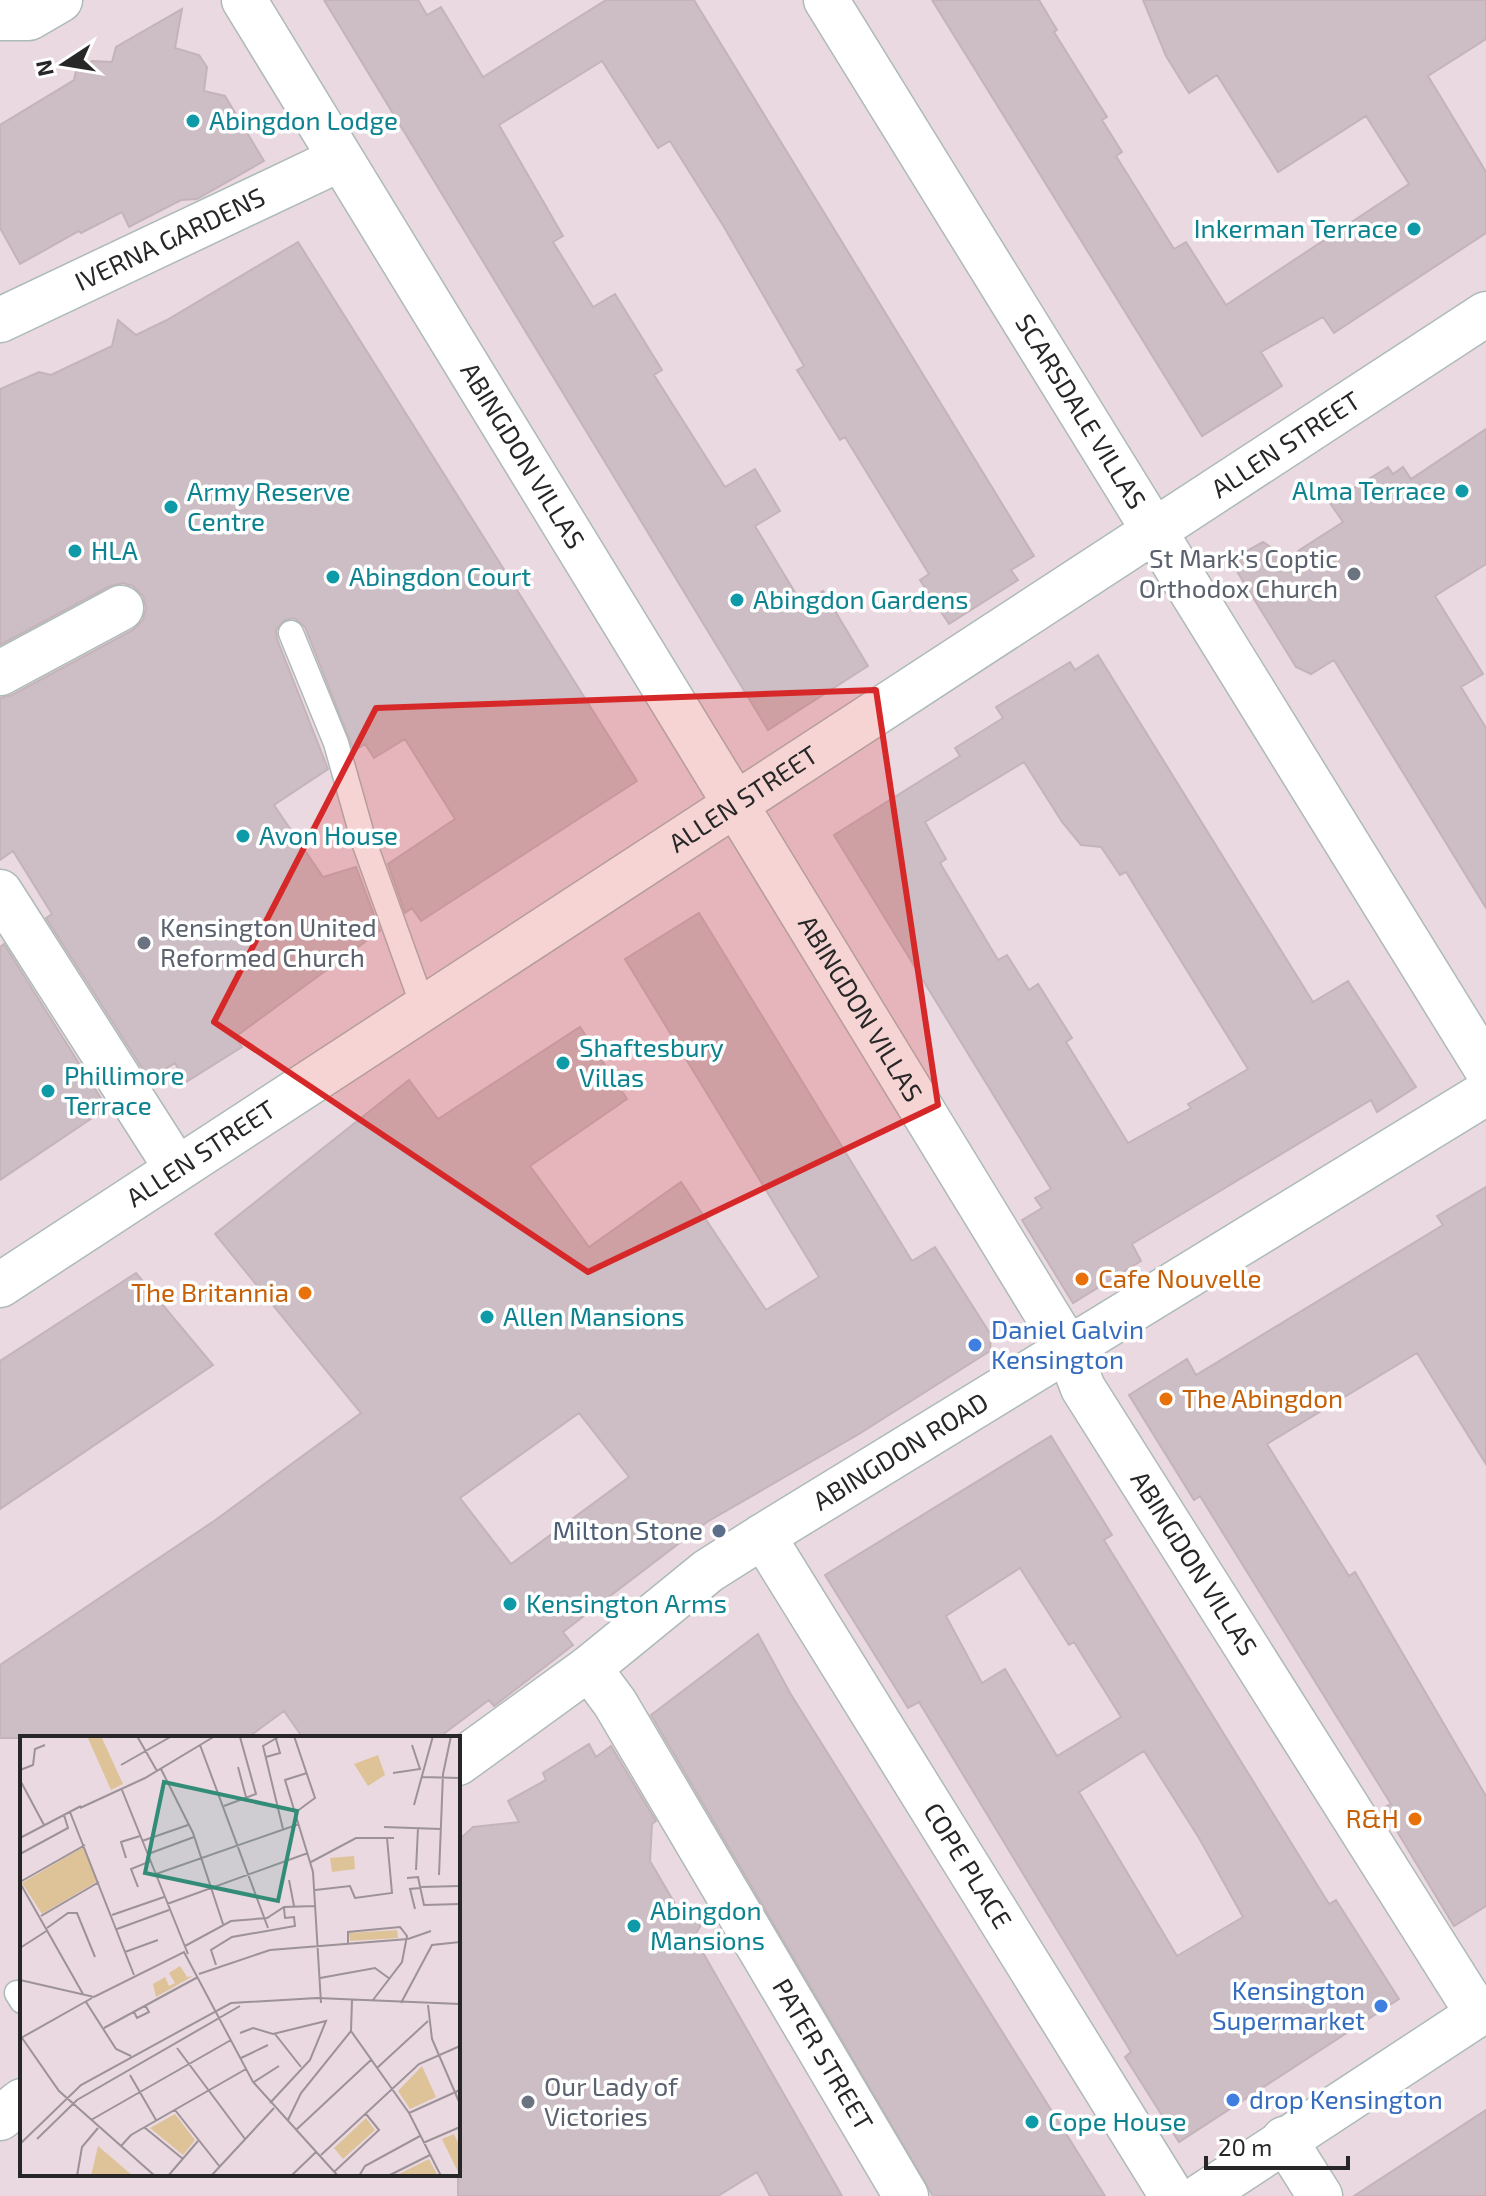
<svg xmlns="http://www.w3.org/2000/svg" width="1486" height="2196" viewBox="0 0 1486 2196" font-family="'Exo 2',sans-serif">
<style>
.building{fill:#ccbec4;stroke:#c4b4ba;stroke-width:2;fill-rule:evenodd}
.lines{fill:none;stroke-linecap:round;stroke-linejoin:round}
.lane-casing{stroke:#adbbb8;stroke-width:27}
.street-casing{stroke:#adbbb8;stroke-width:47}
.secondary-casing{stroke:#adbbb8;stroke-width:47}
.lane{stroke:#fff;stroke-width:24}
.street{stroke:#fff;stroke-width:44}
.secondary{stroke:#fff;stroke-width:44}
.marked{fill:#d62828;fill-opacity:0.2;stroke:#d62828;stroke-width:6;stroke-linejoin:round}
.culture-dot{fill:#0f9aa8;stroke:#fff;stroke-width:3}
.worship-dot{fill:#6b7280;stroke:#fff;stroke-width:3}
.food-dot{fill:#e8710a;stroke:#fff;stroke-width:3}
.shop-dot{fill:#3f7fe0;stroke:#fff;stroke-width:3}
.service-dot{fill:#5c6f8a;stroke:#fff;stroke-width:3}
.labels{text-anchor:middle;stroke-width:7;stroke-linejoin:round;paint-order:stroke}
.culture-label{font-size:26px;fill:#0d838f;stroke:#fff;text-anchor:start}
.street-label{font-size:26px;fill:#272727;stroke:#fff}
.worship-label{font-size:26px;fill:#5b616d;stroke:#fff;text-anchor:start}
.food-label{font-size:26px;fill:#c56008;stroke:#fff;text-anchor:start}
.shop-label{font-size:26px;fill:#366cbe;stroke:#fff;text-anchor:start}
.service-label{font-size:26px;fill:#4e5e75;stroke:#fff;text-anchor:end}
.inset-road{fill:none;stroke:#9c9297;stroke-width:2}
.view{fill:#338c78;fill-opacity:0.15;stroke:#338c78;stroke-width:4}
.inset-edge{fill:none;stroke:#272727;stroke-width:4}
</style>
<rect width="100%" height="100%" fill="#ead9e1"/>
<!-- building -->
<path class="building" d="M 324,0 L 418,0 L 427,15 L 441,7 L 483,77 L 606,0 L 694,0 L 1034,556 L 1011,570 L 1018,580 L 949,624 L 920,580 L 929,574 L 845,437 L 840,440 L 797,370 L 804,366 L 724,227 L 670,141 L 658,148 L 602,61 L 499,125 L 563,236 L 553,242 L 593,307 L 615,294 L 662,370 L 654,375 L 725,487 L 755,469 L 780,511 L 755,526 L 802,604 L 823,591 L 868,666 L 768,730 Z
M 932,0 L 1039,0 L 1057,30 L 1054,32 L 1107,117 L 1102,120 L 1122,152 L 1116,156 L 1174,249 L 1186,242 L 1226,305 L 1409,184 L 1366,116 L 1278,172 L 1217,75 L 1189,93 L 1166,56 L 1143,0 L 1486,0 L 1486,39 L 1428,76 L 1486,172 L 1486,233 L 1334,333 L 1323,317 L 1261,352 L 1282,386 L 1202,436 Z
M 182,9 L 175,48 L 199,55 L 207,67 L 204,91 L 225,96 L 264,161 L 197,199 L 181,200 L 129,227 L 122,212 L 81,233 L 79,231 L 20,264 L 0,228 L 0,125 L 74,80 L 76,71 L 92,61 L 112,62 L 116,47 Z
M 298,242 L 637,781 L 421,921 L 412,908 L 405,913 L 388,864 L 455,819 L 405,739 L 374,758 L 365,744 L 354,751 L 305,627 L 294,618 L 285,620 L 276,630 L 277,639 L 328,769 L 274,805 L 323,877 L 356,867 L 380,931 L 235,1037 L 242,1047 L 186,1082 L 175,1063 L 149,1079 L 46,918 L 52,914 L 13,851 L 0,860 L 0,698 L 12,695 L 133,630 L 143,620 L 146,608 L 143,596 L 133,586 L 123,583 L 110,586 L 0,645 L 0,389 L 39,372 L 51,375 L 112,346 L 118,320 L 136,335 L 167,320 Z
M 1486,429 L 1486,564 L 1435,596 L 1483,674 L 1461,687 L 1486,728 L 1486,908 L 1334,660 L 1311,674 L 1296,667 L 1230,560 L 1263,542 L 1287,558 L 1343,522 L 1330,503 L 1388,467 L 1393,474 L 1403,467 L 1411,479 Z
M 1098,655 L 1313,1002 L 1348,981 L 1416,1087 L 1377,1112 L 1371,1100 L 1132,1244 L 1141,1261 L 1073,1303 L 1022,1220 L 1042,1208 L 1035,1198 L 1051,1189 L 834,835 L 960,756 L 955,748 L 1003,718 L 996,707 L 1070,662 L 1075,670 ZM 1024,762 L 1062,822 L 1081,845 L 1101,847 L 1120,875 L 1126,872 L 1248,1069 L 1188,1104 L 1191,1108 L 1128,1143 L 1066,1042 L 1072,1038 L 1038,984 L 1029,990 L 1007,955 L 998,960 L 940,863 L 946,859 L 925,822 Z
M 699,913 L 912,1261 L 935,1247 L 991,1335 L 990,1351 L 859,1434 L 707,1522 L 563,1632 L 573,1645 L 494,1706 L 489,1700 L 438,1738 L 303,1738 L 284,1711 L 247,1738 L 0,1738 L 0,1665 L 214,1521 L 361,1413 L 215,1234 L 409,1080 L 438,1119 L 580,1027 L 627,1099 L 530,1166 L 589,1247 L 681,1182 L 766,1310 L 819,1277 L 625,959 ZM 579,1413 L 629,1477 L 511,1564 L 460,1498 Z
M 4,944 L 107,1108 L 0,1180 L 0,947 Z
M 1486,1187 L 1486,1464 L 1417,1353 L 1267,1444 L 1349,1576 L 1355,1572 L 1486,1796 L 1486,1906 L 1454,1926 L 1383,1808 L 1391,1804 L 1200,1496 L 1194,1500 L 1129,1395 L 1187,1359 L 1196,1375 L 1443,1225 L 1437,1216 Z
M 136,1273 L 213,1365 L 0,1509 L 0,1361 Z
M 1051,1436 L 1112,1535 L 1104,1540 L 1329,1904 L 1336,1900 L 1399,1999 L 1179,2142 L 1125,2057 L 1131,2052 L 919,1702 L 908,1708 L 825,1575 ZM 1020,1568 L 1069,1645 L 1074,1642 L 1121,1717 L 1057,1756 L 1005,1669 L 982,1683 L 946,1616 ZM 1144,1751 L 1199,1838 L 1243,1917 L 1177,1956 L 1079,1792 Z
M 758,1634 L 790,1693 L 1105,2196 L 933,2196 L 930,2191 L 651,1715 Z
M 589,1744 L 596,1757 L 611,1746 L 656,1821 L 652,1824 L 650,1861 L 684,1919 L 702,1923 L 694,1937 L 842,2196 L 770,2196 L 757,2172 L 718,2196 L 458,2196 L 458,1846 L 461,1838 L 473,1827 L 519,1822 L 508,1801 L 546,1780 L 543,1773 Z
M 1486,2110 L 1486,2196 L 1354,2196 Z"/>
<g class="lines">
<defs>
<path id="lane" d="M 291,633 L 336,743 L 364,842 L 424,1009
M 17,1993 L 22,2001"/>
<g id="street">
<path id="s1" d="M 244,0 L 1067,1347 L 1083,1388 L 1478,2014"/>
<path id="s2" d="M 826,0 L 1486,1068"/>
<path id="s3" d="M 0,320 L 340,159"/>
<path d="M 0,673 L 121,608"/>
<path d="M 0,892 L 177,1169"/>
<path id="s4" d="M 0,1285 L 1486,314"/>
<path id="s5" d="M 763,1536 L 1172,2196"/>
<path id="s6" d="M 589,1668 L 615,1703 L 906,2196"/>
<path id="s7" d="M 458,1763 L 589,1668 L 708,1571 L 763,1536 L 1486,1093"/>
<path d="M 0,2118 L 22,2101"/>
<path d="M 1284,2139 L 1320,2196"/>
</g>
<path id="secondary" d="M 0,18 L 29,18 L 60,0
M 1201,2196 L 1486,2009"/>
</defs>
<!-- lane casing -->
<use href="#lane" class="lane-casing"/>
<!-- street casing -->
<use href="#street" class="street-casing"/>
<!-- secondary casing -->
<use href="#secondary" class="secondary-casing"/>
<!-- lane -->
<use href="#lane" class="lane"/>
<!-- street -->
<use href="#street" class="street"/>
<!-- secondary -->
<use href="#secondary" class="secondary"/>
</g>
<!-- marked area -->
<path class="marked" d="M 876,690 L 938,1105 L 588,1272 L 214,1022 L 376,708 Z"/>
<!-- markers -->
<g class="culture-dot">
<circle cx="193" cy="121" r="8"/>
<circle cx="1414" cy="229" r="8"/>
<circle cx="1462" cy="491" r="8"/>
<circle cx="171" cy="507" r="8"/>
<circle cx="75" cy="551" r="8"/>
<circle cx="333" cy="577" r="8"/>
<circle cx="737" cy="600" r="8"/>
<circle cx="243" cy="836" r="8"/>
<circle cx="563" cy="1063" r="8"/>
<circle cx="48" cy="1091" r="8"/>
<circle cx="487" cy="1317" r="8"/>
<circle cx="510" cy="1604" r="8"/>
<circle cx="634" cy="1926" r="8"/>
<circle cx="1032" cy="2122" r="8"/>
</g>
<g class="worship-dot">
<circle cx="1354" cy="574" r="8"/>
<circle cx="144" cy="943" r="8"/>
<circle cx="528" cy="2102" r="8"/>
</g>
<g class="food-dot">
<circle cx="1082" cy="1279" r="8"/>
<circle cx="305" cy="1293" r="8"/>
<circle cx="1166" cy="1399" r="8"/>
<circle cx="1415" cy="1819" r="8"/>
</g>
<g class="shop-dot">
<circle cx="975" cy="1345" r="8"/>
<circle cx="1381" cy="2006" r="8"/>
<circle cx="1233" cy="2100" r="8"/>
</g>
<circle class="service-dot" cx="719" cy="1531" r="8"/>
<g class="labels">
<!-- culture labels -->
<g class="culture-label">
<text x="209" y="130">Abingdon Lodge</text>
<text x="1398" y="238" text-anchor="end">Inkerman Terrace</text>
<text x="1446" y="500" text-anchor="end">Alma Terrace</text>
<text x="187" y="501">Army Reserve<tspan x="187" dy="30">Centre</tspan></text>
<text x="91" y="560">HLA</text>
<text x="349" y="586">Abingdon Court</text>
<text x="753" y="609">Abingdon Gardens</text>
<text x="259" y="845">Avon House</text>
<text x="579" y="1057">Shaftesbury<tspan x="579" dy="30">Villas</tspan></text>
<text x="64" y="1085">Phillimore<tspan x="64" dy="30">Terrace</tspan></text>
<text x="503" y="1326">Allen Mansions</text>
<text x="526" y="1613">Kensington Arms</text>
<text x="650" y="1920">Abingdon<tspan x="650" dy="30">Mansions</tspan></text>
<text x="1048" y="2131">Cope House</text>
</g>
<!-- street labels -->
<g class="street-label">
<text dy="9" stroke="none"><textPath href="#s3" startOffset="188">IVERNA GARDENS</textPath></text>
<text dy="9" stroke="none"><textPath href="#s2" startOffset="484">SCARSDALE VILLAS</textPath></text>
<text dy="9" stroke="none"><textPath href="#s4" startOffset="1536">ALLEN STREET</textPath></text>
<text dy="9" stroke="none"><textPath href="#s1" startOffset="534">ABINGDON VILLAS</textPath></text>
<text dy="9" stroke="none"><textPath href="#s4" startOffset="888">ALLEN STREET</textPath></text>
<text dy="9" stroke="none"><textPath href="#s1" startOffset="1182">ABINGDON VILLAS</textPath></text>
<text dy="9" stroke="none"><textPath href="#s4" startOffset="240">ALLEN STREET</textPath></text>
<text dy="9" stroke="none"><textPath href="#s7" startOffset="542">ABINGDON ROAD</textPath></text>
<text dy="9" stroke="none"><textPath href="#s1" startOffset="1830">ABINGDON VILLAS</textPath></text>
<text dy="9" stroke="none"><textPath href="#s5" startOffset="388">COPE PLACE</textPath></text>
<text dy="9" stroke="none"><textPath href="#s6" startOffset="452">PATER STREET</textPath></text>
</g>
<!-- worship labels -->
<g class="worship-label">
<text x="1338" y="568" text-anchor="end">St Mark's Coptic<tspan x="1338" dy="30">Orthodox Church</tspan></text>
<text x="160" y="937">Kensington United<tspan x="160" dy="30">Reformed Church</tspan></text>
<text x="544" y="2096">Our Lady of<tspan x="544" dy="30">Victories</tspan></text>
</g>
<!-- food labels -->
<g class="food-label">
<text x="1098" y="1288">Cafe Nouvelle</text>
<text x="289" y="1302" text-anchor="end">The Britannia</text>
<text x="1182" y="1408">The Abingdon</text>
<text x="1399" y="1828" text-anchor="end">R&amp;H</text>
</g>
<!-- shop labels -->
<g class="shop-label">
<text x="991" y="1339">Daniel Galvin<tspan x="991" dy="30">Kensington</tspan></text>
<text x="1365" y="2000" text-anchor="end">Kensington<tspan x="1365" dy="30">Supermarket</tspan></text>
<text x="1249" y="2109">drop Kensington</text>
</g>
<!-- service labels -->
<g class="service-label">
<text x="703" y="1540">Milton Stone</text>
</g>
</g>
<!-- overview -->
<g transform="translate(20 1736)">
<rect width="440" height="440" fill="#ead9e1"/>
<path d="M 67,0 L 81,0 L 103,48 L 91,54 ZM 358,19 L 365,39 L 348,50 L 334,28 ZM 63,111 L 78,145 L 22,178 L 2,147 ZM 334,120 L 335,133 L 312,136 L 310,122 ZM 377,194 L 378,202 L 330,205 L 329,197 ZM 160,230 L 167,241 L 173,240 L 136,261 L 133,248 L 145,241 L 149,250 L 155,247 L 149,237 ZM 402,330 L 416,361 L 390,373 L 378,355 ZM 155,378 L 175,404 L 163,419 L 130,392 ZM 346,382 L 355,394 L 323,423 L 314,412 ZM 434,398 L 440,411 L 440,440 L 422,403 ZM 78,410 L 113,440 L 71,440 ZM 409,423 L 418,440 L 375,440 Z" fill="#dec398"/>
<path class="inset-road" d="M 117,0 L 137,35M 260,0 L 243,10 L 263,93M 274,0 L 295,62 L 276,76M 180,9 L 248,192M 246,21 L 260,17 L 256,3M 101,29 L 152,0M 218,31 L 226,61M 141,33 L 173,97 L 203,188M 0,34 L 13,29 L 15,13 L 25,9M 287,37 L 265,44 L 293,136 L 301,267M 373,37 L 400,33 L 392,9M 401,41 L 440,42M 0,44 L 24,89M 102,54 L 168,218M 394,69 L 413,0M 204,70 L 236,58 L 220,1M 60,72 L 125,42 L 195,0M 50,76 L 114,239M 364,91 L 421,93M 0,102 L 61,70M 122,105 L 168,89M 0,118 L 48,92 L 44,79M 128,118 L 174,101M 106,122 L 101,106 L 120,100M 291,126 L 336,102 L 374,102M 396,134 L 398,92M 136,138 L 279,88M 419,139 L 423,38 L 431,0M 387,142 L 398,141 L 404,169 L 440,168M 269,144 L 274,170M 0,146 L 65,109M 0,147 L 63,258M 118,151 L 111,133 L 131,125M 400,151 L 440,150M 295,154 L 330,150 L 335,162 L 372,157 L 367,102M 147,168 L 288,117M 395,173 L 390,153 L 400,152M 92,179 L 144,161M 21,180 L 79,146M 27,192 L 48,177 L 57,177 L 75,221M 97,193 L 149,174M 328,208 L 328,196 L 380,191 L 387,200 L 382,226 L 353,264M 165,210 L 211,185 L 247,182 L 264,171 L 295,170M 0,212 L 28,194M 105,216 L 138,204M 196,229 L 191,214 L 212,201 L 275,190 L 274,181 L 265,182 L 264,172M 179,238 L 250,214 L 388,203 L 411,195M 300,242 L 355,232 L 370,243M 0,244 L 74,261 L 164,216 L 233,346 L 318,440M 332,264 L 331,295 L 389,377 L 421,440M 66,266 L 96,313 L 111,320M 381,267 L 412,209 L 440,206M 408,269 L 412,303 L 440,368M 114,276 L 117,282 L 129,276 L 125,269M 84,292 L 178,241M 220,297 L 233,292 L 253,298 L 306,285 L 290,324 L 250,367M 255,298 L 281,331M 0,299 L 39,355 L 135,440M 1,302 L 72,262M 157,312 L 225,403M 221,322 L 248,309M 357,332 L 408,285M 110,339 L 136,384M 234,346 L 259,330M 155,374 L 200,431M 389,377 L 440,354M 71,384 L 211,304M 268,384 L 281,357 L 331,295M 124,391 L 163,423M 277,393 L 352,323M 17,403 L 57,364 L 220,270M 403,407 L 440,391M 0,408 L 61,349 L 211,267 L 297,262 L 440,268M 101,410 L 111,399 L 226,333M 301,419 L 399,328 L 440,310M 314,436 L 359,394 L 346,378M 57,440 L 62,411 L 78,392M 148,440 L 178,405M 191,440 L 254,372M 271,440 L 296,416M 339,440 L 345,430 L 400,400M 368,440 L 410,419"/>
<path class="view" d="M 144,46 L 277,75 L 258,165 L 125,137 Z"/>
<rect width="440" height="440" class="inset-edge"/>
</g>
<!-- north arrow -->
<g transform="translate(64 64) rotate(258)" stroke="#ffffff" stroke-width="6" paint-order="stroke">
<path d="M0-6L14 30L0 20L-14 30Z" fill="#272727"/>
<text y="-12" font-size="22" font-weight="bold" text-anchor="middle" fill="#272727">N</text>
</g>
<!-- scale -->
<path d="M1206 2156v12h142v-12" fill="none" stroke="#272727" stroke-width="4"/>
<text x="1218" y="2156" font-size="24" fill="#272727" stroke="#ffffff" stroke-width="6" paint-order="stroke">20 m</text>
</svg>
